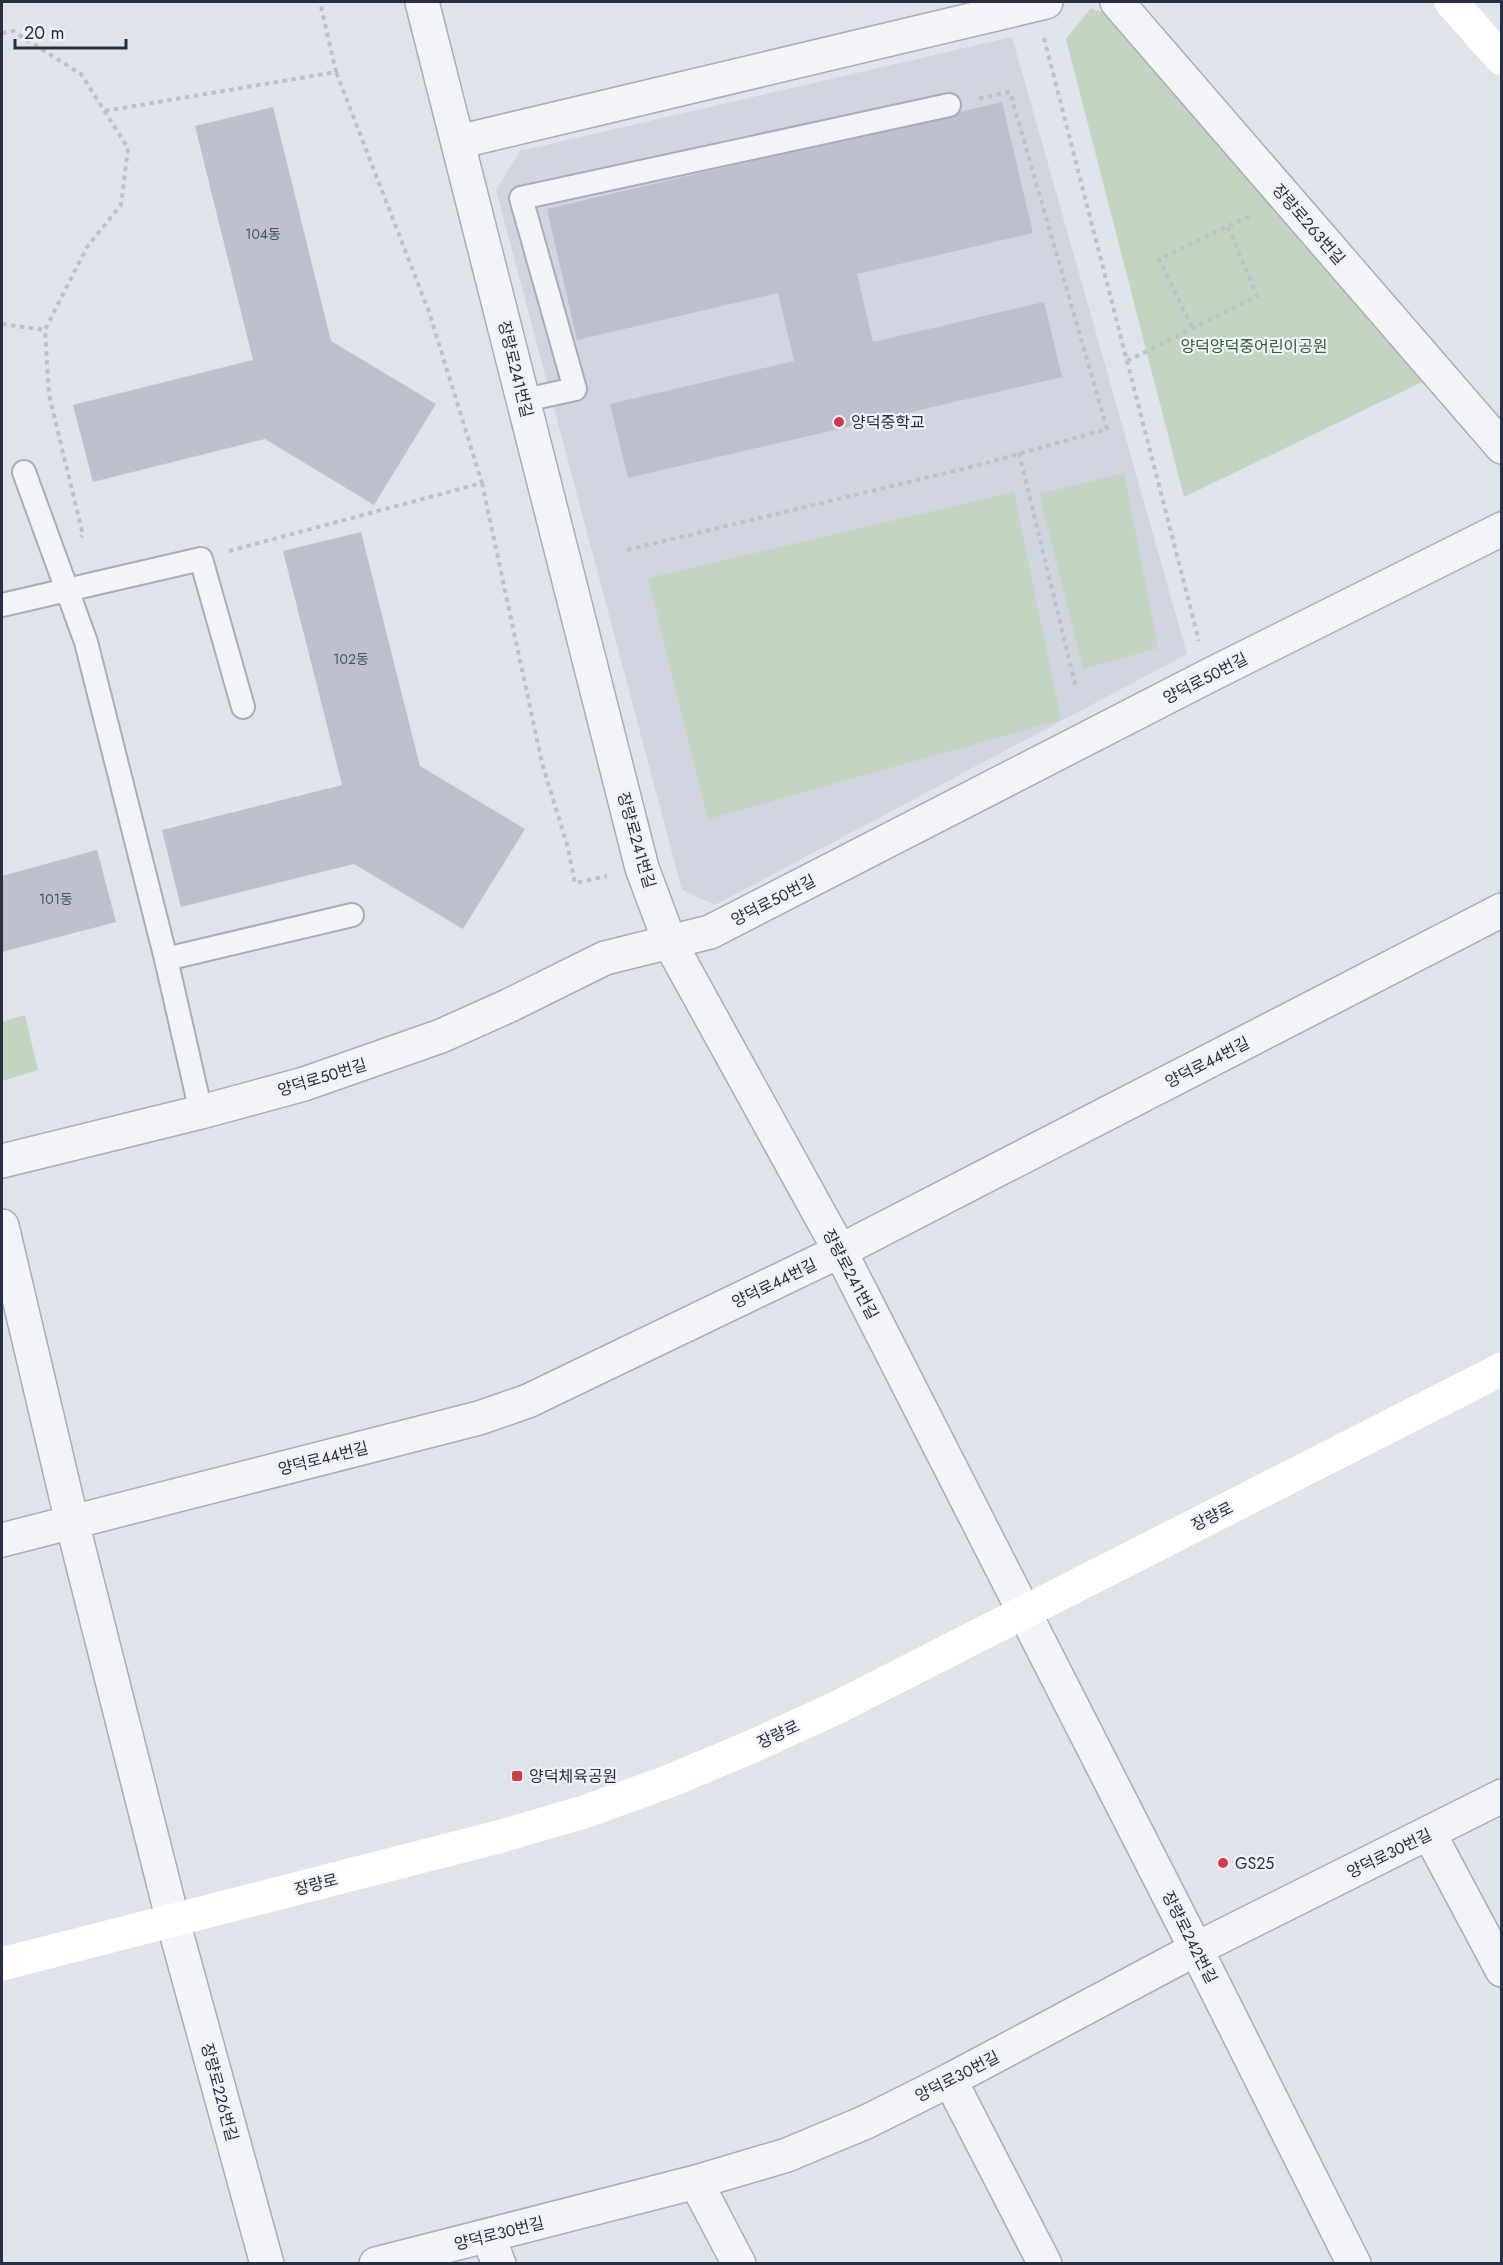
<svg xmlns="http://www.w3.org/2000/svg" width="1503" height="2265" viewBox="0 0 1503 2265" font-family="Jost,'Noto Sans KR',sans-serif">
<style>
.built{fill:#d1d5df}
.green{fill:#c3d5c0}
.building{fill:#bcc1cd}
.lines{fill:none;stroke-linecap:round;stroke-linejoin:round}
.lane-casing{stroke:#a8adb8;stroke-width:26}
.street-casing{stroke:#a8adb8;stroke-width:36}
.path{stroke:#bdc1c9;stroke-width:4;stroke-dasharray:4.5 4.5;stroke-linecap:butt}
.lane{stroke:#f2f4f8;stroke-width:22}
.street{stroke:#f2f4f8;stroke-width:33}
.secondary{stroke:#fff;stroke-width:33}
.poi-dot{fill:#da3944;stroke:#eff2f7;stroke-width:2}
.labels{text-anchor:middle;stroke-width:4.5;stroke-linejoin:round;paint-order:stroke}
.number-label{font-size:14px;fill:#4c5466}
.street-label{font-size:16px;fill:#272f43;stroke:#eff2f7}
.park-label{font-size:16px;fill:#376033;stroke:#eff2f7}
.poi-label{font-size:16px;fill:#272f43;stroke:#eff2f7;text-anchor:start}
</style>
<rect width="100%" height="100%" fill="#dfe3ea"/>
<!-- built -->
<path class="built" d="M 1012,37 L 1187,654 L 715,905 L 682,890 L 496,190 L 520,151 Z"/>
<!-- green -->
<path class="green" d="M 1091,8 L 1109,15 L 1422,382 L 1184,497 L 1066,39 Z
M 1124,473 L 1158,648 L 1083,669 L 1039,494 Z
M 1014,492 L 1061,720 L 708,819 L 648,578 Z
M 25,1015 L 38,1070 L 2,1081 L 2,1022 Z"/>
<!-- building -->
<path class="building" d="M 1002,102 L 1033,233 L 857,274 L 873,342 L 1044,302 L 1062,377 L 628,478 L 610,404 L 794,361 L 778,293 L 577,340 L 547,209 Z
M 273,107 L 331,341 L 436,404 L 374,505 L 265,439 L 93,482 L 73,405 L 253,360 L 195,126 Z
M 361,532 L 420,766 L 525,829 L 463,929 L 354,864 L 181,907 L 162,830 L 342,785 L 283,551 Z
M 97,850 L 116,922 L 2,952 L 2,876 Z"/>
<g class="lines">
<defs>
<path id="lane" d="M 525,400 L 575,389 L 521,198 L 949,105
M 24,472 L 86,642 L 166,959 L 201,1112
M 2,605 L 201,559 L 243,707
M 166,959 L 352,915"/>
<path id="street" d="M 422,2 L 642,868 L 670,943 L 840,1251 L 1196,1949 L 1354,2264
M 1117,2 L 1502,447
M 458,142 L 1046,2
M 2,1161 L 201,1112 L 304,1084 L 441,1036 L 508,1006 L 605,958 L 710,932 L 1208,676 L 1502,529
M 2,1226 L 72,1522 L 173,1921 L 267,2264
M 2,1540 L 479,1418 L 528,1401 L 840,1251 L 1502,910
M 1429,1833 L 1502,1970
M 950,2080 L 1045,2264
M 696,2182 L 739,2264
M 488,2236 L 499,2264
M 376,2264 L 696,2182 L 787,2155 L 866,2122 L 950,2080 L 1196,1949 L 1502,1796"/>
</defs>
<!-- lane casing -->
<use href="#lane" class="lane-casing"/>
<!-- street casing -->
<use href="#street" class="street-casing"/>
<!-- path -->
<path class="path" d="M 2,33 L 13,31 L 81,74 L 128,148 L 121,205 L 87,247 L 45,330 L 49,395 L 83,535 L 81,537
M 1044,38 L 1199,641
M 105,111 L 336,72 L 320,2
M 2,324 L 45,330
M 1192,327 L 1159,259 L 1254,214
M 1127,361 L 1257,296 L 1228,227
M 1019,453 L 1076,688
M 482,483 L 542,763 L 568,848 L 575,883 L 607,876
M 627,550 L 979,465 L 1107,429 L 1010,92 L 976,99
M 229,551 L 482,483 L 429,312 L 336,72"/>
<!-- lane -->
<use href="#lane" class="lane"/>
<!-- street -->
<use href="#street" class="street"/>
<!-- secondary -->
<path class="secondary" d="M 1451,2 L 1502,59
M 2,1964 L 498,1837 L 587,1811 L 667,1782 L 751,1747 L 836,1708 L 1502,1369"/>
</g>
<!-- markers -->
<g class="poi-dot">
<circle cx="839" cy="422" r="6"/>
<rect x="511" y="1770" width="12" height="12" rx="3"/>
<circle cx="1223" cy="1863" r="6"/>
</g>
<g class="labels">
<!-- number labels -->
<g class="number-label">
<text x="263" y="239">104동</text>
<text x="351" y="664">102동</text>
<text x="56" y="904">101동</text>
</g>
<!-- street labels -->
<g class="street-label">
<text transform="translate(1309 224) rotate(49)" y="6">장량로263번길</text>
<text transform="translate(516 369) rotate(76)" y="6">장량로241번길</text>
<text transform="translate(1205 678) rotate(-27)" y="6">양덕로50번길</text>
<text transform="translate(637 840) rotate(74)" y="6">장량로241번길</text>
<text transform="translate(773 900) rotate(-27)" y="6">양덕로50번길</text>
<text transform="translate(1207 1062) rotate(-27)" y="6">양덕로44번길</text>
<text transform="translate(322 1077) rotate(-17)" y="6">양덕로50번길</text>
<text transform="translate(851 1274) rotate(62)" y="6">장량로241번길</text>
<text transform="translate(774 1283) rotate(-26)" y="6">양덕로44번길</text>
<text transform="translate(323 1458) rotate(-14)" y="6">양덕로44번길</text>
<text transform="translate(1212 1516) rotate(-27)" y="6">장량로</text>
<text transform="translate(778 1734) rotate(-25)" y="6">장량로</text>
<text transform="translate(1389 1853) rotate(-26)" y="6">양덕로30번길</text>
<text transform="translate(316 1884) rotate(-14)" y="6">장량로</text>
<text transform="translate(1190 1937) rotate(63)" y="6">장량로242번길</text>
<text transform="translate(957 2076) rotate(-27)" y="6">양덕로30번길</text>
<text transform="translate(220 2092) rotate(75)" y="6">장량로226번길</text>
<text transform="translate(499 2233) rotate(-14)" y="6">양덕로30번길</text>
</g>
<!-- park labels -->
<g class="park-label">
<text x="1254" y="352">양덕양덕중어린이공원</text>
</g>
<!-- poi labels -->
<g class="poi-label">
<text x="851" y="428">양덕중학교</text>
<text x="529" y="1782">양덕체육공원</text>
<text x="1235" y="1869">GS25</text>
</g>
</g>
<!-- border -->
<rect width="1503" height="2265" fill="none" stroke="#272f43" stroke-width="6"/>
<!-- scale -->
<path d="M15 39v9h111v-9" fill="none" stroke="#272f43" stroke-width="3"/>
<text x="24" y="39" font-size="18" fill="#272f43" stroke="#eff2f7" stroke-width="4.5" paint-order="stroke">20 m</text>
</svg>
